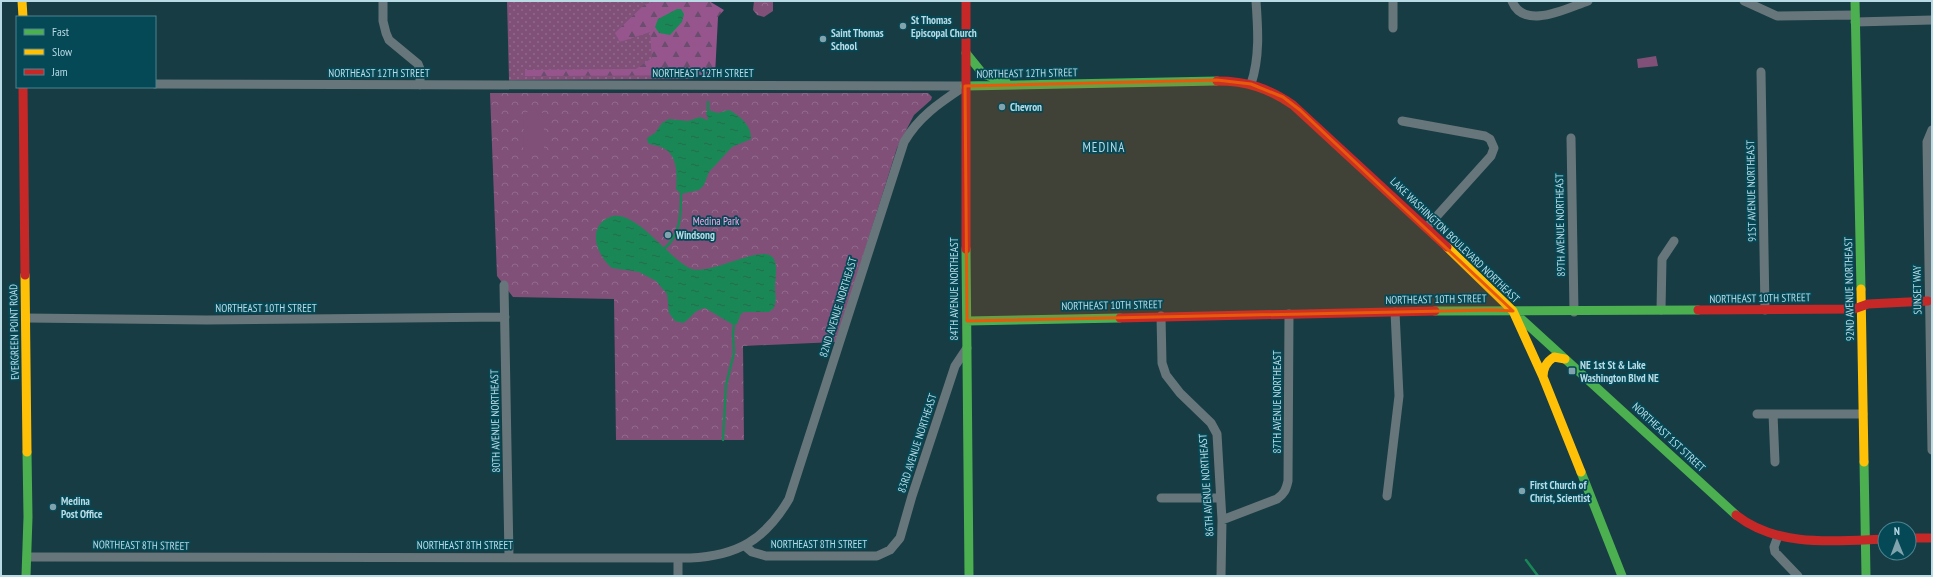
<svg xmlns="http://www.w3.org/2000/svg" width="1933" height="577" viewBox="0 0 1933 577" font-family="'PT Sans Narrow',sans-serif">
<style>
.grass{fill:url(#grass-dots)}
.forest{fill:url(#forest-firs)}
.park{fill:url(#park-crowns)}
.garden{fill:#805079}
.water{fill:url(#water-ripples)}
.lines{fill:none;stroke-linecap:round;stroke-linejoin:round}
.stream{stroke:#1a8856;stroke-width:2.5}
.street{stroke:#67767a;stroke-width:9}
.fast{stroke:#4caf50;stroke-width:9}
.slow{stroke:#ffc107;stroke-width:9}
.jam{stroke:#c62828;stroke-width:9}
.marked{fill:#e8590c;fill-opacity:0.2;stroke:#e8590c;stroke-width:3;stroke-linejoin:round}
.poi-dot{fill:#80a3ad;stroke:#054856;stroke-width:1.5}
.labels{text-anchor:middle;stroke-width:3.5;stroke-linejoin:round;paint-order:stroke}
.poi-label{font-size:11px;font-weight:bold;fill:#b8dbe5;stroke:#054856;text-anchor:start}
.street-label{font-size:11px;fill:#b8dbe5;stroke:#054856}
.park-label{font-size:11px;fill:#fca7e7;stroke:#054856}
.quarter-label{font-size:13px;letter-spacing:1px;fill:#b8dbe5;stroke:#054856}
</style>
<defs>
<pattern id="grass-dots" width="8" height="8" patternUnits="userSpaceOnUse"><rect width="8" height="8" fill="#805079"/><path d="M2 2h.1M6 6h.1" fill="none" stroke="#90698c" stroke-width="1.8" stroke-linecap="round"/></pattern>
<pattern id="forest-firs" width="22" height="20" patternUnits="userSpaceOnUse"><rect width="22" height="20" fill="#96568d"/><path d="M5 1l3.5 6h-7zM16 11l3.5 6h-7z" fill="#6b4d6d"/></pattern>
<pattern id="park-crowns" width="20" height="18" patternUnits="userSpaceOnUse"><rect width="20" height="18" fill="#805079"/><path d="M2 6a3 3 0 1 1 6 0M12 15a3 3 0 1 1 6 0" fill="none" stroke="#90698c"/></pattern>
<pattern id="water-ripples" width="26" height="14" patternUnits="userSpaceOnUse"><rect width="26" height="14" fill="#1a8856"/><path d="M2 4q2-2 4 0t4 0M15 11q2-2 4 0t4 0" fill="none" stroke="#266c4f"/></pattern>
</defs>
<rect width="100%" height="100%" fill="#173c44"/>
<!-- grass -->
<path class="grass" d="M 507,1 L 693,1 L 693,79 L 509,80 Z"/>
<!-- forest -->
<path class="forest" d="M 656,1 L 709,1 L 724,10 L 718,17 L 715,75 L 525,76 L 525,70 L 636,69 L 652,58 L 650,32 L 620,42 L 615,33 L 644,5 Z"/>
<!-- park -->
<path class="park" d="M 754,1 L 773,1 L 773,11 L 764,17 L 757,15 L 753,10 Z
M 490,93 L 928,93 L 932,97 L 931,100 L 914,115 L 897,148 L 836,342 L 743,346 L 744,440 L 616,440 L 614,299 L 513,297 L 497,276 Z"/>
<!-- garden -->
<path class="garden" d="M 1656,56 L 1658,66 L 1638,68 L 1637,59 Z
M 524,112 L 544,113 L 544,155 L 523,155 Z"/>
<!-- water -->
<path class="water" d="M 677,9 L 681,9 L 684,14 L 682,22 L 670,35 L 659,33 L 655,27 L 658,19 Z
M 708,110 L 718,113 L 729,110 C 740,116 752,126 751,139 L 732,147 L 709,172 L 704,185 L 699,190 L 681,194 L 676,189 C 677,175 678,155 663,148 C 658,145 653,146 648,143 L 647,138 L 655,133 L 662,123 L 669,119 L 688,121 L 700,117 L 707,120 L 708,119 L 706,113 Z
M 613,216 C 637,212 667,256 689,268 C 709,278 764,241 774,259 C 778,267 775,279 775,287 C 775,295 777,299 774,308 L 769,312 L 744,312 L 741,314 L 737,324 L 732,324 L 705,308 C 692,311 693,317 683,323 L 675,321 L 669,313 L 667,294 L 656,281 L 639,272 L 612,268 C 595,254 586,224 613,216 Z"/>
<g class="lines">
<!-- stream -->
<path class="stream" d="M 708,102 L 708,110
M 665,248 C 681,234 681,213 681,194
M 723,440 L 726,385 L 734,353 L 733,334 L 734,324
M 1526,560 L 1538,576"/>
<!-- street -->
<path class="street" d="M 383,1 L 383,21 L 386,33 L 389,40 L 418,64 L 420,69 L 420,85
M 1393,1 L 1393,28
M 1512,1 C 1524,31 1567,8 1588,1
M 1744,1 L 1777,16 L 1855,15
M 1855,22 L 1932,20
M 1761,72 L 1765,310
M 155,84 L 965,86
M 1251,84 C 1260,57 1258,29 1256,1
M 1402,121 L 1485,136 L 1490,139 L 1494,148 L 1491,156 L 1427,227
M 1932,130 L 1927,142 L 1932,450
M 1571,138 L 1574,312
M 504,285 L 509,557
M 1661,310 L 1662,259 L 1674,241
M 1161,316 L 1162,363 L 1166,375 L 1180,393 L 1211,423 L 1217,434 L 1222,520 L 1221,576
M 26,318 L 207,320 L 505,317
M 1757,414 L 1863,414
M 1773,414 L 1775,462
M 1387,496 L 1399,396 L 1395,312
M 1161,498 L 1220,498
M 1222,520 L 1277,499 C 1284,494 1286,490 1288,481 L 1289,314
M 1778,536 L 1774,547 L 1775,552 L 1798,576
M 745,546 L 752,552 L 766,556 L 877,556 L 890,550 L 900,538 L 912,496 L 955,366 L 967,348
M 28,557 L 690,558 C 737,556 765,540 789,499 L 904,142 C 919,116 941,102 965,86
M 678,558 L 678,576"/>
<!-- fast -->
<path class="fast" d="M 1855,1 L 1861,289
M 966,53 L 983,74 L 1006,82
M 965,86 L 1217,81
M 966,249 L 969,576
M 1435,311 L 1698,310
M 1517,315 L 1736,515
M 967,321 L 1120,318
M 1864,462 L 1866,576
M 1581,472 L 1622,576
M 26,576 L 28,517 L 27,452"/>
<!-- slow -->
<path class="slow" d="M 22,1 L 23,17
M 1447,247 L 1513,311 L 1543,377 L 1581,472
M 25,275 L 27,452
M 1861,289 L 1864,462
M 1543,377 C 1543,368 1546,362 1554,357 L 1565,359"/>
<!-- jam -->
<path class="jam" d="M 966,1 L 966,249
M 1217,81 C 1247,81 1268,88 1293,105 L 1447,247
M 23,87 L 25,275
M 1698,310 L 1854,309 L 1868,304 L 1928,301
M 1120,318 L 1435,311
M 1736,515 C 1778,548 1835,541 1885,539
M 1909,538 L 1932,538"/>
</g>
<!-- marked area -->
<path class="marked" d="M 1217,80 L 1251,84 L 1283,97 L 1300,110 L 1513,311 L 1492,310 L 967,321 L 965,86 Z"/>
<!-- markers -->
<g class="poi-dot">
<circle cx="903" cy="26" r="4"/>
<circle cx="823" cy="39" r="4"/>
<circle cx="1002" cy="107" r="4"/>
<circle cx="668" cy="235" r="4"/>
<rect x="1568" y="367" width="8" height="8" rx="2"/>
<circle cx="1522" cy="491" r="4"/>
<circle cx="53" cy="507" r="4"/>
</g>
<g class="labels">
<!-- poi labels -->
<g class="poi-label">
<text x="911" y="24">St Thomas<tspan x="911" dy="13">Episcopal Church</tspan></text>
<text x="831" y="37">Saint Thomas<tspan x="831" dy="13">School</tspan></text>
<text x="1010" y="111">Chevron</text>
<text x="676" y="239">Windsong</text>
<text x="1580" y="369">NE 1st St &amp; Lake<tspan x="1580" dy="13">Washington Blvd NE</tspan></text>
<text x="1530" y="489">First Church of<tspan x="1530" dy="13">Christ, Scientist</tspan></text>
<text x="61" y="505">Medina<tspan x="61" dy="13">Post Office</tspan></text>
</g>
<!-- street labels -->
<g class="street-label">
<text x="379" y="77">NORTHEAST 12TH STREET</text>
<text x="703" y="77">NORTHEAST 12TH STREET</text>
<text transform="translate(1027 73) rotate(-1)" y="4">NORTHEAST 12TH STREET</text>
<text transform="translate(1751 191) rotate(-91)" y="4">91ST AVENUE NORTHEAST</text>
<text transform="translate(1560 225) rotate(-91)" y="4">89TH AVENUE NORTHEAST</text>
<text transform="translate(1455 240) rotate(44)" y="4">LAKE WASHINGTON BOULEVARD NORTHEAST</text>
<text transform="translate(954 289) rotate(-90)" y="4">84TH AVENUE NORTHEAST</text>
<text transform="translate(1849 289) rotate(-91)" y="4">92ND AVENUE NORTHEAST</text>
<text transform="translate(1917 290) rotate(-91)" y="4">SUNSET WAY</text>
<text transform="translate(1760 298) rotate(-1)" y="4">NORTHEAST 10TH STREET</text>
<text transform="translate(1436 299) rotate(-1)" y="4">NORTHEAST 10TH STREET</text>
<text transform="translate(1112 305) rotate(-1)" y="4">NORTHEAST 10TH STREET</text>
<text transform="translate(838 307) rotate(-73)" y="4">82ND AVENUE NORTHEAST</text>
<text x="266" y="312">NORTHEAST 10TH STREET</text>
<text transform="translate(14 332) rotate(-91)" y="4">EVERGREEN POINT ROAD</text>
<text transform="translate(1277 402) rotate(-90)" y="4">87TH AVENUE NORTHEAST</text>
<text transform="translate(495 421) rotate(-91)" y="4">80TH AVENUE NORTHEAST</text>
<text transform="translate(1669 437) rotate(43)" y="4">NORTHEAST 1ST STREET</text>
<text transform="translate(917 443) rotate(-72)" y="4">83RD AVENUE NORTHEAST</text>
<text transform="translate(1206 485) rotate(-94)" y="4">86TH AVENUE NORTHEAST</text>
<text x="819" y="548">NORTHEAST 8TH STREET</text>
<text transform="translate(141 545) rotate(1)" y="4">NORTHEAST 8TH STREET</text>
<text x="465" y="549">NORTHEAST 8TH STREET</text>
</g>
<!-- park labels -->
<g class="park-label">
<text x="716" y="225">Medina Park</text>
</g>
<!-- quarter labels -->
<g class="quarter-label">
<text x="1104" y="152">MEDINA</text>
</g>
</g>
<!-- border -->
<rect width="1933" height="577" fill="none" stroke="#b8dbe5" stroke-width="4"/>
<!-- legend -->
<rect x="16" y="16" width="140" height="72" fill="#054856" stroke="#4d838f"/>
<rect x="24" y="29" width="20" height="6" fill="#4caf50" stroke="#4d838f"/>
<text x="52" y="36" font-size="12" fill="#b8dbe5">Fast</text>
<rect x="24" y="49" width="20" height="6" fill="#ffc107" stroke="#4d838f"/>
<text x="52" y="56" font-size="12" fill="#b8dbe5">Slow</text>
<rect x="24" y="69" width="20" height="6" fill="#c62828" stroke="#4d838f"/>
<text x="52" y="76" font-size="12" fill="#b8dbe5">Jam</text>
<!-- north arrow -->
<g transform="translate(1897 541) rotate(359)"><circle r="19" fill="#054856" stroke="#4d838f"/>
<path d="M0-3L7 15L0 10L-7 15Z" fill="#80a3ad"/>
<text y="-6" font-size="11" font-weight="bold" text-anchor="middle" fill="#b8dbe5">N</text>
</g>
</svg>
